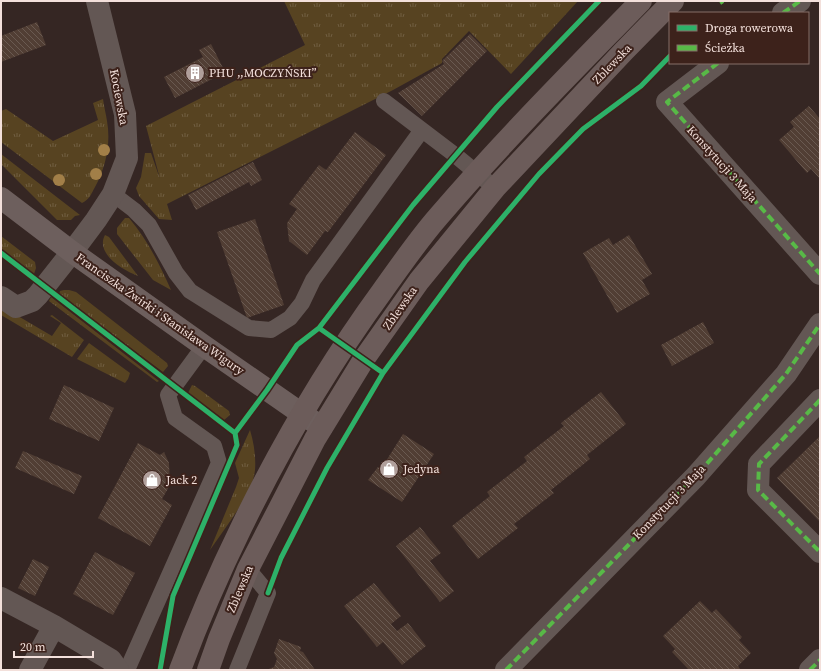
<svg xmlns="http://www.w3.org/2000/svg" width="821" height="671" viewBox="0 0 821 671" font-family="'Source Serif 4',serif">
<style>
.grass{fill:url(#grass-tufts)}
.building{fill:url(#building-back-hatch)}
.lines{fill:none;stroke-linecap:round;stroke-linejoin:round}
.lane{stroke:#635754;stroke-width:16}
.street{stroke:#635754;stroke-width:22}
.secondary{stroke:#6d5f5d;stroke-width:22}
.primary{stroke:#6c5c5a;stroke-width:22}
.quiet{stroke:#58b947;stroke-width:4;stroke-dasharray:8 4;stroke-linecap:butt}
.cycleway-casing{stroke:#3d221b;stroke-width:8}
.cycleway{stroke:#2db169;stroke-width:5}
.tree{fill:#a27f48}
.labels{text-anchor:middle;stroke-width:4;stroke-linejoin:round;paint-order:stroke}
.street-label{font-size:12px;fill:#f3e0db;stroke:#3d221b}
.poi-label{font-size:12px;fill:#f3e0db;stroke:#3d221b;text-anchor:start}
</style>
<defs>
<pattern id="grass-tufts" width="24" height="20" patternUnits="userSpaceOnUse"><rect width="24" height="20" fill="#574321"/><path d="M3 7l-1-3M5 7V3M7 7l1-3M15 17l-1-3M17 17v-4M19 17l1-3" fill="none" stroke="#705e41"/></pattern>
<pattern id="building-back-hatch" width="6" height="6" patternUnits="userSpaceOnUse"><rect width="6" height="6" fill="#513e34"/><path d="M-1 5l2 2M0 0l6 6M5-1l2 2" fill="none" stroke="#6a5a51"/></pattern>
</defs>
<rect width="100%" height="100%" fill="#352623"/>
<!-- grass -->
<path class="grass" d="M 284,1 L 578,1 L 511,74 L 469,31 L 442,59 L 442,63 L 393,90 L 167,204 L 172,220 L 159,219 L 139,196 L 136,188 L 141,177 L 145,153 L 151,153 L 160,179 L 146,126 L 305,45 Z
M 103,99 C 104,107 106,114 107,121 C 111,143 106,167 95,187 C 91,194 90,199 82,203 L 1,142 L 1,111 L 6,109 L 53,141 L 98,120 L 93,103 Z
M 1,154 L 80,215 L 75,216 L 71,220 L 57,220 L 1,164 Z
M 125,218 L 129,218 C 147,239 160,265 171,290 L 153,280 L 117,234 L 117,228 Z
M 105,235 L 109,237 L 138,276 C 123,270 95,254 105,235 Z
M 1,236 L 35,262 L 36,268 L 34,274 L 1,249 Z
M 64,290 L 69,290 L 76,292 L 167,363 L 168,366 L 163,372 L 59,295 L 60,291 Z
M 51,297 L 159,381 L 157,382 L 49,301 Z
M 1,306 L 52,336 L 61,323 L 50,316 L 52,315 L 84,340 L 72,357 L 1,315 Z
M 89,343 L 130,373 L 128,379 L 125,383 L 77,359 Z
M 192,385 L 195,386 L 229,411 L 230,415 L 224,420 L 188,393 Z
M 250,430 C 254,443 256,457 255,470 C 253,489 241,505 231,520 C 224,530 217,540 210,550 L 236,487 L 239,478 L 235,463 Z"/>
<!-- building -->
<path class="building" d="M 37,22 L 46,45 L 1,62 L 1,36 Z
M 470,34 L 487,51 L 422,116 L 398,93 L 444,64 L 442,61 Z
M 211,44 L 224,70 L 213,76 L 214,78 L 175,98 L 164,77 L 203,57 L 199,50 Z
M 809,106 L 820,119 L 820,179 L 811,169 L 807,173 L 779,140 L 794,127 L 790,122 Z
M 355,132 L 386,155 L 328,232 L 325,231 L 307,255 L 289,241 L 287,223 L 297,209 L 289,204 L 319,165 L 326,170 Z
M 253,162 L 262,180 L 251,186 L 249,182 L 196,210 L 188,195 Z
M 255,219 L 284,305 L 247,318 L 217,232 Z
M 629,235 L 652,274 L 642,280 L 650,294 L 617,313 L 583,253 L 609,238 L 613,245 Z
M 703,322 L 714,343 L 672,366 L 661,345 Z
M 64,385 L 114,408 L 99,441 L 49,419 Z
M 601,392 L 626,424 L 587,455 L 590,459 L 551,490 L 554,493 L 514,524 L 518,528 L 478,559 L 452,526 L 490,496 L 487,492 L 527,461 L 524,457 L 564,426 L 561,423 Z
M 403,434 L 434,454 L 402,502 L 368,480 L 378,467 L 381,469 Z
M 820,436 L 820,522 L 777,478 Z
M 138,443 L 160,455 L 164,452 L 169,463 L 170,485 L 162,499 L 172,505 L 150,546 L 98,518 Z
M 23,451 L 82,476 L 74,494 L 15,468 Z
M 420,527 L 441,553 L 430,561 L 454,591 L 440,602 L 396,546 Z
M 95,552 L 135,573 L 113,615 L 73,594 Z
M 33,559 L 49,567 L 35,596 L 18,588 Z
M 374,583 L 401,616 L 391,624 L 397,631 L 408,623 L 426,646 L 402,665 L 383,642 L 377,647 L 344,606 Z
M 700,601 L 712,613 L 716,609 L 742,637 L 739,640 L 751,653 L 738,666 L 740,669 L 738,670 L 689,670 L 672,652 L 675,649 L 663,636 Z
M 279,639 L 301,647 L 300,651 L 303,652 L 315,670 L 266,670 L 274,667 L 277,659 L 274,653 Z"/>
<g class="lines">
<!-- lane -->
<path class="lane" d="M 384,101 L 455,155 L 495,188
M 113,194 L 134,210 L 149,225 L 176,273 L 190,291 L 249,328 L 271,330 L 290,318 L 302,303 L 313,280 L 422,130
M 127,670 L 219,463 L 214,446 L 175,418 L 168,395 L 204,346
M 237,670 L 268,593 L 248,569"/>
<!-- street -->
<path class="street" d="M 783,13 L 800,1
M 718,63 L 667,102 L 820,274
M 1,297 L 16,307 L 32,301 L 38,295 L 72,252 L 96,220 L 113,194 L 127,158 L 125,114 L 97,1
M 820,400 L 759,464 L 758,490 L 820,552
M 1,598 L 54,626 L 111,660 L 118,670
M 30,670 L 54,626
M 506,670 L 696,476 L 786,374 L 820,324
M 810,670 L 820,660"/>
<!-- secondary -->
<path class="secondary" d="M 1,198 L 72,252 L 204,346 L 302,414 L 322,427"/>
<!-- primary -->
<path class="primary" d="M 180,670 C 198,621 219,573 242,526 C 282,444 329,364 383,290 C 401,265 418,240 438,217 C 502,142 572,72 641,1
M 208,670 L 219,639 L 248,569 L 315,439 L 364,359 L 419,281 L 495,188 L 624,51 L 673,1"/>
<!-- quiet -->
<path class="quiet" d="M 720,3 L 723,1
M 783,13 L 800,1
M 718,63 L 667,102 L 820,274
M 820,400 L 759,464 L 758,490 L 820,552
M 506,670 L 696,476 L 786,374 L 820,324
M 810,670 L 820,660"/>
<defs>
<path id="cycleway" d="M 1,253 L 235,433 L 237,445 L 173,596 L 160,670
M 319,328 L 413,205 L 497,107 L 599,1
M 235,433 L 267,390 L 297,345 L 319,328 L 383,373
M 268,593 L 281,558 L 327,468 L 383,373 L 465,262 L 539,174 L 583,129 L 641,86 L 670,56"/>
</defs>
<!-- cycleway casing -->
<use href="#cycleway" class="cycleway-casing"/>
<!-- cycleway -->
<use href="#cycleway" class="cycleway"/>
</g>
<!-- trees -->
<g class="tree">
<circle cx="104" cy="150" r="6"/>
<circle cx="96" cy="174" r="6"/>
<circle cx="59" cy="180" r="6"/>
</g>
<!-- icons -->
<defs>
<symbol id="building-disc" viewBox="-11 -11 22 22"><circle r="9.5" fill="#b09f9b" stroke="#3d221b"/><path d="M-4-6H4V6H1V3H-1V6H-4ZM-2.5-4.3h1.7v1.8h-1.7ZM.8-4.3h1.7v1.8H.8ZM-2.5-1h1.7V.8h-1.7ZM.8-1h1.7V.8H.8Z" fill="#fff"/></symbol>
<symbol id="shop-disc" viewBox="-11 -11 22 22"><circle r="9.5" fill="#b09f9b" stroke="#3d221b"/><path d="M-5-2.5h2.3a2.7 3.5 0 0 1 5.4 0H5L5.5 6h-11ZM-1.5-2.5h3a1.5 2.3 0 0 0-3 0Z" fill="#fff"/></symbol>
</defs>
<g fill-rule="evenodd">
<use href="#building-disc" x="184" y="62" width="22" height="22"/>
<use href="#shop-disc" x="378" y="458" width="22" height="22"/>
<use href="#shop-disc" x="141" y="469" width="22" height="22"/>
</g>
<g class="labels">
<!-- street labels -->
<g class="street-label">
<text transform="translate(612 64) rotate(-46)" y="4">Zblewska</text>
<text transform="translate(119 97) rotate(79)" y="4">Kociewska</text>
<text transform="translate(722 164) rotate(48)" y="4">Konstytucji 3 Maja</text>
<text transform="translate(400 308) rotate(-55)" y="4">Zblewska</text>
<text transform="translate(160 314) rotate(35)" y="4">Franciszka Żwirki i Stanisława Wigury</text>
<text transform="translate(669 502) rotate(-46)" y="4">Konstytucji 3 Maja</text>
<text transform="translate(240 589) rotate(-67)" y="4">Zblewska</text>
</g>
<!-- poi labels -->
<g class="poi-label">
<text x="209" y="77">PHU ,,MOCZYŃSKI”</text>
<text x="403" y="473">Jedyna</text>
<text x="166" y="484">Jack 2</text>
</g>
</g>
<!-- border -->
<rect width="821" height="671" fill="none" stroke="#f3e0db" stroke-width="4"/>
<!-- legend -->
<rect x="669" y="12" width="140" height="52" fill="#3d221b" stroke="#866e68"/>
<rect x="677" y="25" width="20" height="6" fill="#2db169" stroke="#866e68"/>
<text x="705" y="32" font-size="12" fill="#f3e0db">Droga rowerowa</text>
<rect x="677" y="45" width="20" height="6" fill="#58b947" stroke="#866e68"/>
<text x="705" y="52" font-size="12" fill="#f3e0db">Ścieżka</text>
<!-- scale -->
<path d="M14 651v6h79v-6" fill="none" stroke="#f3e0db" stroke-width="2"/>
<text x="20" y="651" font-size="12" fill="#f3e0db" stroke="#3d221b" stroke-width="3" paint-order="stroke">20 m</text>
</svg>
